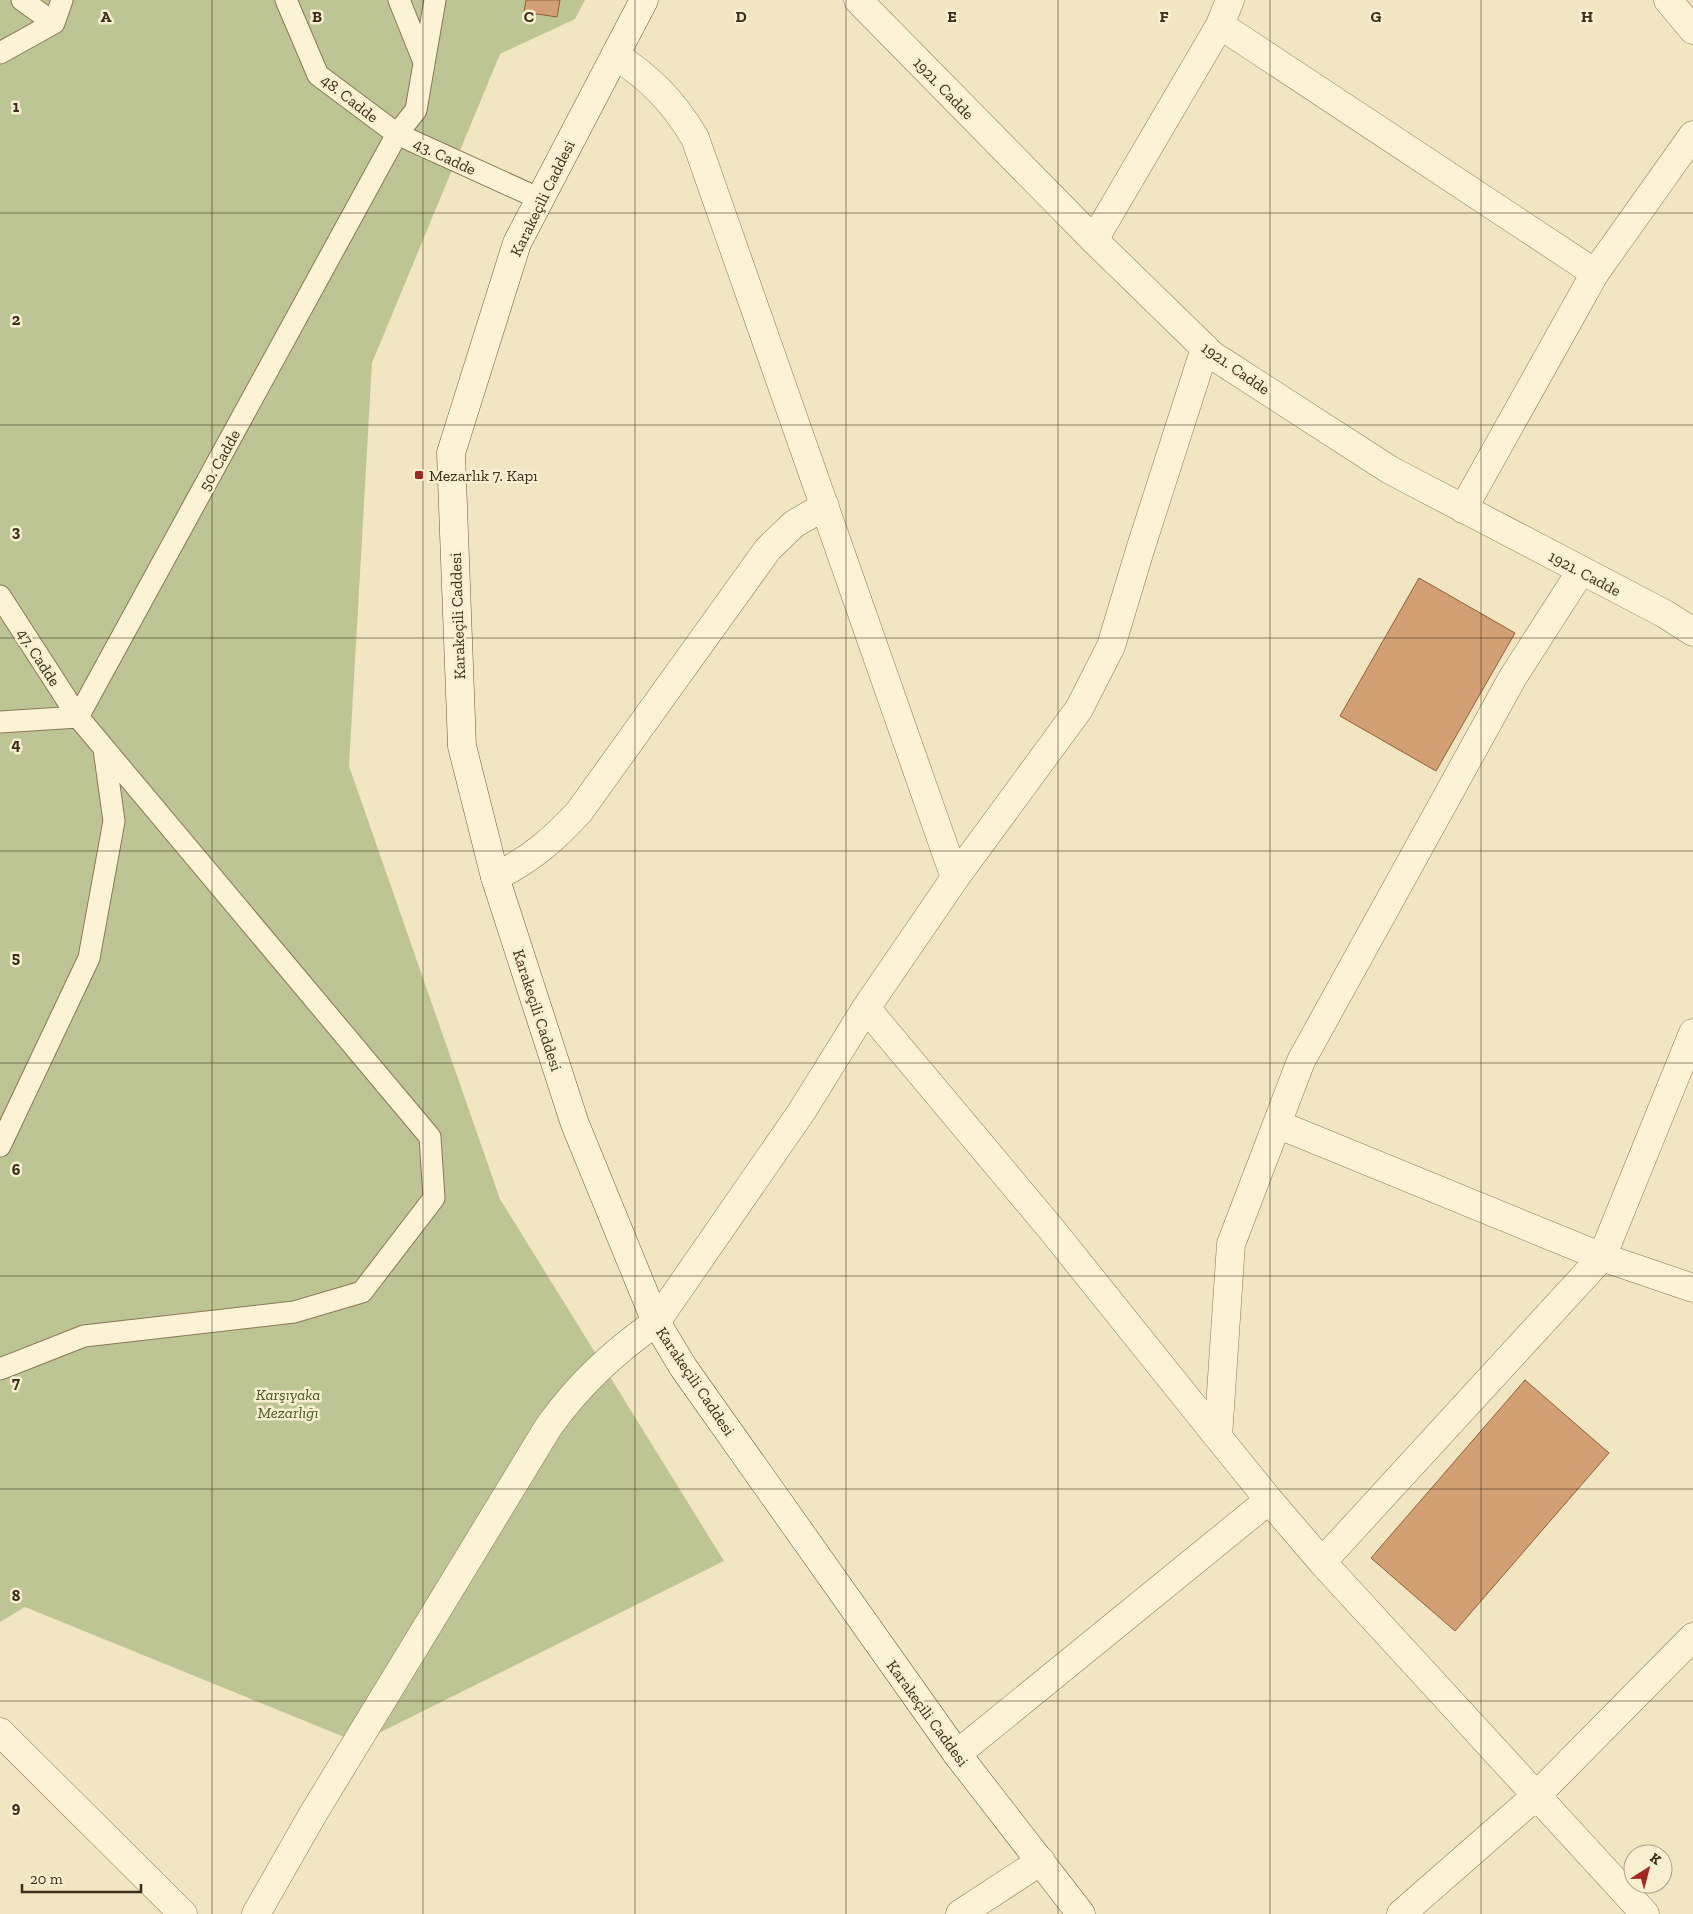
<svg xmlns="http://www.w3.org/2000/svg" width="1693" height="1914" viewBox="0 0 1693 1914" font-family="'Zilla Slab',serif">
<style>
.cemetery{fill:#bdc594}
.building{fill:#d3a073;stroke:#8f5f3a}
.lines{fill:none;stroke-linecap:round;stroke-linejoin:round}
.service-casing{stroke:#8d7657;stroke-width:23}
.minor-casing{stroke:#8d7657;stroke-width:29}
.tertiary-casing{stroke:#8d7657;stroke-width:29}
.secondary-casing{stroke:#6f573a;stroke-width:29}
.service{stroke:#fcf2d5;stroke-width:21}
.minor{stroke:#fcf2d5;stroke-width:28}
.tertiary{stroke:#fcf2d5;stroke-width:28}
.secondary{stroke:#fcf2d5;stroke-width:28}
.grid{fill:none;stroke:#3c2d1c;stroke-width:1;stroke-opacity:0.55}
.poi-dot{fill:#a22621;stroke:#f8efd1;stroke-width:2}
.labels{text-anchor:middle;stroke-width:5;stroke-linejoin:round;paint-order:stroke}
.street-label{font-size:16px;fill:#3c2d1c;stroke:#f8efd1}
.poi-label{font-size:16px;fill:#3c2d1c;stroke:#f8efd1;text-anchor:start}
.park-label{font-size:16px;font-style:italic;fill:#495a21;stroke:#f8efd1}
.grid-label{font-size:16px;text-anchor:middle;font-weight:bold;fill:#3c2d1c;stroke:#f8efd1;stroke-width:5;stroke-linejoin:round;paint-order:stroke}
</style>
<rect width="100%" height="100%" fill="#f2e5c1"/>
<!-- cemetery -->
<path class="cemetery" d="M 0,0 L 585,0 L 575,19 L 500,54 L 372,363 L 349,766 L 500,1199 L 724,1561 L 359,1743 L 25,1607 L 0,1622 Z"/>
<!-- building -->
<path class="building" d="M 526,0 L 560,0 L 557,17 L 524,12 Z
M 1419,578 L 1515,633 L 1436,771 L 1340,716 Z
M 1525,1380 L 1609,1453 L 1455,1631 L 1371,1558 Z"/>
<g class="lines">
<defs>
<path id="service" d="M 22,0 L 54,23
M 286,0 L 318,75 L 397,134 L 540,199
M 399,0 L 424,62
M 54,23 L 62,0
M 0,53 L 54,23
M 0,596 L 78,717 L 430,1137 L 434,1198 L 362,1292 L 294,1312 L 84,1336 L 0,1369
M 78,717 L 397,134 L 416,110 L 435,0
M 0,722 L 78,717
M 0,1146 L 89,958 L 114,821 L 104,749"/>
<path id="minor" d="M 1668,0 L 1693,30
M 1220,25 L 1595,273
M 615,55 C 651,79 673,101 695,138 L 955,878
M 1094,240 L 1220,25 L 1230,0
M 1463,509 L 1595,273 L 1693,135
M 495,877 C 530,860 553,840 579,812 L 768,549 L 794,524 L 825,506
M 866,1008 L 1052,1230 L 1218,1437
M 1277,1124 L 1602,1257 L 1693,1288
M 1269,1500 L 1322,1562 L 1645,1914
M 1322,1562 L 1602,1257 L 1693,1033
M 0,1732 L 183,1914
M 957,1754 L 1269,1500 L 1218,1437 L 1231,1244 L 1301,1061 L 1513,677 L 1581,571
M 256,1914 L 313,1814 L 549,1426 C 581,1382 612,1354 656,1322 L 802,1111 L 866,1008 L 955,878 L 1079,709 L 1111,646 L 1140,550 L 1205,348
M 960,1914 L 1041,1861
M 1401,1914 L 1537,1795 L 1693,1637"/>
<path id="tertiary" d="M 858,0 L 1094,240 L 1212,355 L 1390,470 L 1665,614 L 1693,632"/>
<path id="secondary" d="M 644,0 L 517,243 L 451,453 L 462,746 L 495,877 L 575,1124 L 656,1322 L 683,1367 L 957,1754 L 1081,1914"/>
</defs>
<!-- service casing -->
<use href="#service" class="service-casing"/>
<!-- minor casing -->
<use href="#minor" class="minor-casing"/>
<!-- tertiary casing -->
<use href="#tertiary" class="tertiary-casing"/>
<!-- secondary casing -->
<use href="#secondary" class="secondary-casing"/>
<!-- service -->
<use href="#service" class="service"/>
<!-- minor -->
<use href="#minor" class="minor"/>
<!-- tertiary -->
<use href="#tertiary" class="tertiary"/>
<!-- secondary -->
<use href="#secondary" class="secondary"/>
</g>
<!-- grid -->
<path class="grid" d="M 212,0 L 212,1914M 423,0 L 423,1914M 635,0 L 635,1914M 846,0 L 846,1914M 1058,0 L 1058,1914M 1270,0 L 1270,1914M 1481,0 L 1481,1914M 0,213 L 1693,213M 0,425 L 1693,425M 0,638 L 1693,638M 0,851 L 1693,851M 0,1063 L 1693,1063M 0,1276 L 1693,1276M 0,1489 L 1693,1489M 0,1701 L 1693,1701"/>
<!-- markers -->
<rect class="poi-dot" x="414" y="470" width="10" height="10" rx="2.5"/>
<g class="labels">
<!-- street labels -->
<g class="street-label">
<text transform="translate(944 88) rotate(46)" y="6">1921. Cadde</text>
<text transform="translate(350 98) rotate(38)" y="6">48. Cadde</text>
<text transform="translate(445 156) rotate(25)" y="6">43. Cadde</text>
<text transform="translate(542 198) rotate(-64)" y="6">Karakeçili Caddesi</text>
<text transform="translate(1236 368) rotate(35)" y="6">1921. Cadde</text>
<text transform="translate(219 460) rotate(-61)" y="6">50. Cadde</text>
<text transform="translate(1585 573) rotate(28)" y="6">1921. Cadde</text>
<text transform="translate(457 616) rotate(-92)" y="6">Karakeçili Caddesi</text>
<text transform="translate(39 657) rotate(57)" y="6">47. Cadde</text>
<text transform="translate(538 1010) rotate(72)" y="6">Karakeçili Caddesi</text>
<text transform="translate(696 1381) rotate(56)" y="6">Karakeçili Caddesi</text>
<text transform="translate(928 1713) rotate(54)" y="6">Karakeçili Caddesi</text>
</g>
<!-- poi labels -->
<g class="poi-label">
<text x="429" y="481">Mezarlık 7. Kapı</text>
</g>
<!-- park labels -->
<g class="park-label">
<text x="288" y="1400">Karşıyaka<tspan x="288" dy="18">Mezarlığı</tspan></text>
</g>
</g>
<g class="grid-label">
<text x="106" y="22">A</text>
<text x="317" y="22">B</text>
<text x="529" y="22">C</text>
<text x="741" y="22">D</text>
<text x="952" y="22">E</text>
<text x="1164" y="22">F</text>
<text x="1376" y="22">G</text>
<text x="1587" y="22">H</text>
<text x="16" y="112">1</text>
<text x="16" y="325">2</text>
<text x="16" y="537">3</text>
<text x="16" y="750">4</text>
<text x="16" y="963">5</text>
<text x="16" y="1175">6</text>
<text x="16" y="1388">7</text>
<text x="16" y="1601">8</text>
<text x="16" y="1813">9</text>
</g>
<!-- north arrow -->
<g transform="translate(1648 1869) rotate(36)"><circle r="24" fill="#f8efd1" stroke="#ada189"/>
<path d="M0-4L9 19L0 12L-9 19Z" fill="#a22621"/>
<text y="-8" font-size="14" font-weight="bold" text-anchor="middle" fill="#3c2d1c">K</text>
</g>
<!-- scale -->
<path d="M22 1884v8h119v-8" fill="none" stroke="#3c2d1c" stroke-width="2.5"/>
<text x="30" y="1884" font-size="15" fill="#3c2d1c" stroke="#f8efd1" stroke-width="4" paint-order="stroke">20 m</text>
</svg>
